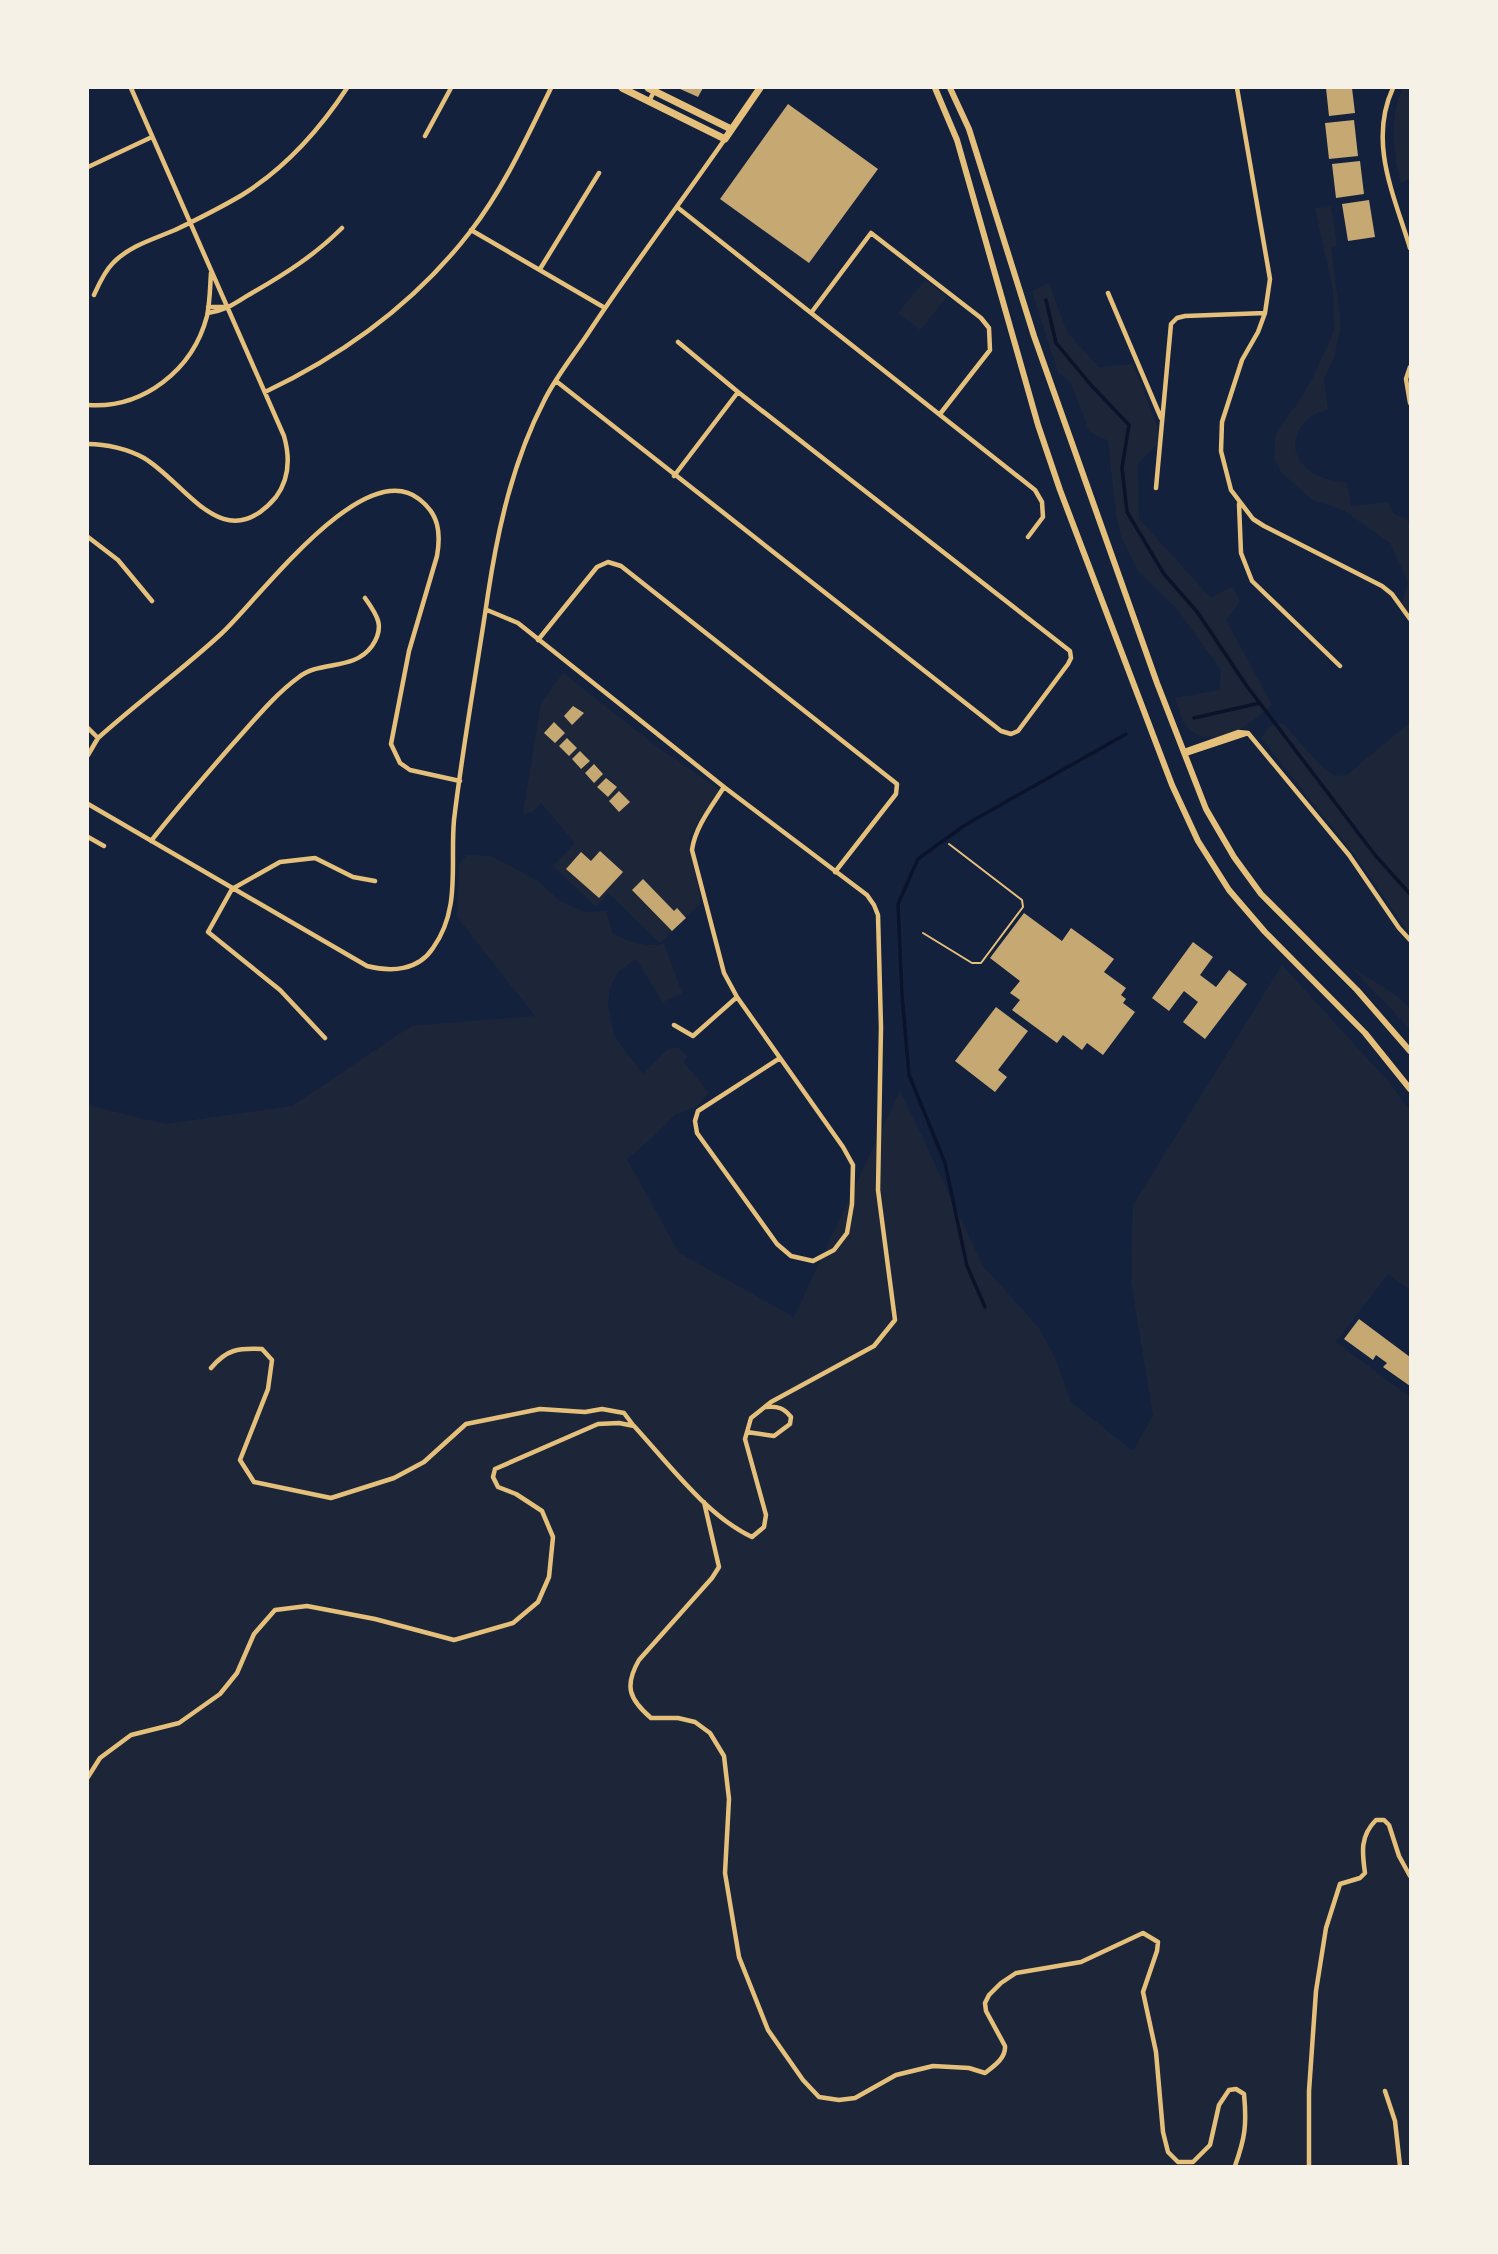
<svg xmlns="http://www.w3.org/2000/svg" width="1498" height="2254" viewBox="0 0 1498 2254" font-family="Poppins,sans-serif">
<style>
.green{fill:#1d2539}
.lines{fill:none;stroke-linecap:round;stroke-linejoin:round}
.stream{stroke:#0b132b;stroke-width:3.5}
.building{fill:#c6a872}
.service{stroke:#e5c07b;stroke-width:2}
.minor{stroke:#e5c07b;stroke-width:4.5}
.secondary{stroke:#e5c07b;stroke-width:6}
.primary{stroke:#e5c07b;stroke-width:7}
</style>
<rect width="100%" height="100%" fill="#14213d"/>
<!-- green -->
<path class="green" d="M 1403,88 L 1410,88 L 1410,179 L 1401,183 C 1393,154 1389,116 1403,88 Z
M 1331,207 L 1337,245 L 1331,248 L 1341,325 L 1334,358 L 1324,379 L 1328,410 C 1297,416 1282,451 1310,471 C 1321,479 1335,481 1347,483 L 1351,506 L 1388,502 L 1394,514 L 1407,519 L 1408,523 L 1410,524 L 1410,620 L 1401,605 L 1408,582 L 1390,543 L 1343,510 L 1312,500 L 1281,472 L 1274,457 L 1275,437 L 1281,425 L 1298,403 L 1313,377 L 1334,331 L 1333,290 L 1315,208 Z
M 925,280 L 947,297 L 920,330 L 898,313 Z
M 1049,283 L 1067,332 L 1099,367 L 1133,364 L 1162,439 L 1138,464 L 1139,519 L 1211,598 L 1233,586 L 1240,602 L 1226,620 L 1272,705 C 1253,723 1213,753 1188,728 C 1182,722 1178,707 1175,698 L 1220,690 L 1221,670 L 1177,609 L 1138,571 L 1121,536 L 1116,514 L 1108,441 L 1089,431 L 1071,383 L 1058,372 L 1032,291 Z
M 563,673 L 659,748 L 720,790 L 689,838 L 701,903 L 660,943 L 608,893 L 596,907 L 553,866 L 575,843 L 541,803 L 532,812 L 523,814 L 541,703 Z
M 1410,722 L 1410,934 L 1351,850 L 1261,738 L 1270,726 L 1283,723 L 1321,766 L 1335,776 L 1347,775 Z
M 467,855 L 490,856 L 509,865 L 539,882 L 560,901 L 585,912 L 606,911 L 613,934 C 627,941 649,949 664,943 L 682,993 L 663,1002 L 636,959 L 618,972 L 610,988 L 608,1004 L 614,1036 L 643,1074 L 668,1049 L 677,1047 L 688,1056 L 683,1061 L 709,1093 L 696,1107 L 675,1115 L 652,1138 L 627,1159 L 679,1253 L 794,1317 L 900,1090 L 983,1266 L 1039,1328 L 1054,1355 L 1071,1402 L 1133,1451 L 1153,1415 L 1131,1281 L 1133,1205 L 1282,965 L 1388,1081 L 1410,1111 L 1410,1290 L 1388,1274 L 1336,1342 L 1410,1397 L 1410,2166 L 88,2166 L 88,1105 L 165,1124 L 292,1106 L 411,1026 L 535,1016 L 457,917 L 459,864 Z
M 1350,966 L 1397,996 L 1410,1009 L 1410,1029 Z"/>
<g class="lines">
<!-- stream -->
<path class="stream" d="M 1046,300 L 1056,343 L 1091,385 L 1129,425 L 1122,468 L 1127,512 L 1164,574 L 1198,613 L 1246,685 L 1375,855 L 1410,894
M 1194,718 L 1260,703
M 985,1307 L 967,1266 L 945,1163 L 909,1075 L 902,995 L 898,904 L 918,859 L 965,825 L 1126,734"/>
</g>
<!-- building -->
<path class="building" d="M 678,88 L 703,88 L 698,97 Z
M 1326,88 L 1352,88 L 1355,113 L 1329,116 Z
M 788,104 L 878,169 L 809,263 L 720,199 Z
M 1354,120 L 1358,156 L 1329,159 L 1325,123 Z
M 1360,161 L 1364,194 L 1336,198 L 1332,164 Z
M 1369,200 L 1375,237 L 1348,241 L 1342,204 Z
M 573,706 L 584,713 L 572,725 L 564,716 Z
M 554,722 L 565,733 L 555,743 L 544,733 Z
M 567,738 L 577,748 L 569,756 L 559,746 Z
M 580,751 L 590,761 L 581,769 L 572,759 Z
M 594,764 L 603,774 L 594,783 L 585,773 Z
M 606,778 L 617,787 L 608,797 L 597,787 Z
M 619,791 L 630,802 L 619,812 L 609,801 Z
M 600,851 L 623,872 L 599,898 L 566,869 L 581,852 L 591,861 Z
M 643,879 L 674,911 L 677,908 L 686,918 L 672,931 L 632,890 Z
M 1024,913 L 1062,941 L 1071,928 L 1114,959 L 1104,972 L 1126,988 L 1121,995 L 1126,999 L 1123,1003 L 1135,1012 L 1103,1055 L 1087,1043 L 1082,1050 L 1063,1035 L 1057,1043 L 1012,1010 L 1020,1000 L 1010,993 L 1020,981 L 990,958 Z
M 1193,942 L 1213,957 L 1200,975 L 1216,987 L 1229,970 L 1247,984 L 1205,1039 L 1183,1022 L 1198,1002 L 1184,991 L 1169,1011 L 1152,998 Z
M 996,1007 L 1028,1031 L 998,1070 L 1007,1077 L 995,1092 L 955,1061 Z
M 1359,1319 L 1410,1357 L 1410,1386 L 1383,1367 L 1387,1363 L 1376,1355 L 1373,1360 L 1344,1339 Z"/>
<g class="lines">
<!-- service -->
<path class="service" d="M 923,933 L 972,963 L 981,963 L 1023,907 L 1022,900 L 949,844"/>
<!-- minor -->
<path class="minor" d="M 1237,88 L 1270,279 L 1265,313 L 1258,332 L 1242,360 L 1222,422 L 1221,451 L 1231,490 L 1253,519 L 1264,526 L 1382,586 L 1392,594 L 1410,619
M 1393,88 C 1368,142 1394,195 1410,248
M 649,101 L 656,88
M 425,136 L 451,88
M 88,167 L 152,137
M 677,207 L 1035,490 L 1042,502 L 1043,517 L 1028,537
M 471,230 L 605,308
M 540,269 L 599,173
M 1108,293 L 1161,418
M 94,295 C 99,284 104,272 113,263 C 129,246 154,239 175,230 C 198,219 220,208 242,195 C 284,169 320,129 347,88
M 208,307 L 227,307
M 208,313 C 226,311 236,302 252,293 C 285,274 315,255 342,228
M 811,313 L 871,233 L 981,318 L 989,328 L 990,350 L 940,414
M 1410,367 L 1406,379 L 1410,403
M 556,381 L 1001,731 L 1011,734 L 1018,731 L 1068,664 L 1071,658 L 1070,651 L 738,392 L 678,342
M 265,392 C 345,354 416,302 470,232 C 504,188 527,137 551,88
M 88,405 C 143,409 193,370 207,316 C 210,302 210,287 211,273
M 88,444 C 106,444 128,449 144,458 C 186,483 224,559 276,497 C 290,478 290,457 284,436 L 131,88
M 674,476 L 738,392
M 1156,488 L 1171,324 L 1177,318 L 1185,316 L 1265,313
M 1239,504 L 1241,553 L 1252,581 L 1340,666
M 88,537 L 118,560 L 152,601
M 538,640 L 597,567 L 608,562 L 621,566 L 897,784 L 896,794 L 835,872
M 88,728 L 98,738
M 1184,751 L 1238,732 L 1248,733 L 1349,855 L 1399,928 L 1410,940
M 1185,754 L 1248,733
M 88,755 L 98,738 C 138,702 182,670 221,634 C 258,600 363,455 419,499 C 439,514 441,533 437,556 L 409,651 L 391,744 L 400,763 L 410,770 L 460,781
M 724,787 C 712,806 695,827 692,850 L 724,973 L 737,997 L 843,1147 L 853,1165 L 852,1204 L 847,1233 L 834,1250 L 813,1261 L 791,1256 L 777,1244 L 697,1133 L 695,1121 L 698,1111 L 780,1058
M 88,804 L 367,966 C 391,972 418,971 433,948 C 461,909 450,864 454,820 C 463,744 477,669 488,594 C 498,528 513,461 544,401 C 555,378 573,356 587,335 C 631,268 679,205 725,139
M 88,837 L 104,846
M 151,841 C 177,808 204,777 231,746 C 253,722 273,696 299,677 C 321,660 354,671 372,646 C 385,627 378,616 365,598
M 674,1025 L 693,1036 L 737,997
M 325,1038 L 280,990 L 208,932 L 232,889 L 280,862 L 315,858 L 353,877 L 375,881
M 211,1368 C 227,1349 238,1348 262,1349 L 272,1360 L 268,1389 L 240,1460 L 254,1482 L 331,1498 L 394,1478 L 424,1462 L 466,1424 L 540,1409 L 585,1412 L 602,1409 L 624,1413 L 633,1425
M 747,1432 L 774,1436 L 790,1424 L 791,1417 C 784,1408 778,1406 766,1407
M 704,1502 L 719,1567 L 712,1578 L 639,1660 C 624,1686 629,1699 651,1718 L 678,1718 L 695,1722 L 710,1733 L 724,1756 L 729,1799 L 725,1873 L 739,1957 L 768,2030 L 803,2080 L 819,2097 L 839,2100 L 855,2098 L 896,2075 L 933,2066 L 969,2068 L 985,2073 C 994,2066 1006,2058 1005,2046 L 986,2011 L 985,2003 L 989,1995 L 1001,1983 L 1016,1973 L 1081,1962 L 1143,1933 L 1158,1942 L 1157,1951 L 1143,1992 L 1156,2052 L 1163,2132 L 1168,2152 L 1178,2162 L 1193,2162 L 1210,2145 L 1219,2105 L 1229,2090 L 1236,2089 L 1244,2094 C 1247,2125 1245,2138 1235,2166
M 88,1777 L 100,1758 L 131,1735 L 179,1723 L 220,1694 L 237,1673 L 254,1634 L 275,1610 L 307,1606 L 375,1619 L 454,1640 L 513,1623 L 538,1602 L 549,1577 L 553,1537 L 542,1511 L 516,1494 L 498,1487 L 493,1477 L 495,1469 L 598,1424 L 619,1423 L 634,1426 C 668,1463 707,1516 752,1537 L 764,1527 L 766,1515 L 745,1439 L 751,1418 L 771,1402 L 874,1346 L 895,1320 L 878,1190 L 881,1027 L 878,915 L 874,905 L 867,895 L 724,787 L 518,623 L 487,610
M 1385,2091 L 1395,2121 L 1400,2166
M 1309,2166 L 1309,2091 L 1316,1991 L 1326,1928 L 1340,1884 L 1360,1878 L 1365,1873 C 1362,1852 1360,1836 1376,1820 L 1384,1820 L 1389,1825 L 1399,1856 L 1410,1876"/>
<!-- secondary -->
<path class="secondary" d="M 935,88 L 957,140 L 1038,425 L 1060,490 L 1172,785 L 1198,841 L 1229,890 L 1265,932 L 1365,1033 L 1410,1089
M 950,88 L 969,129 L 1034,336 L 1157,683 L 1206,809 L 1234,857 L 1261,894 L 1357,990 L 1410,1051"/>
<!-- primary -->
<path class="primary" d="M 622,88 L 725,139 L 760,88
M 648,88 L 731,129"/>
</g>
<!-- border -->
<rect width="1498" height="2254" fill="none" stroke="#f6f1e7" stroke-width="178"/>
</svg>
